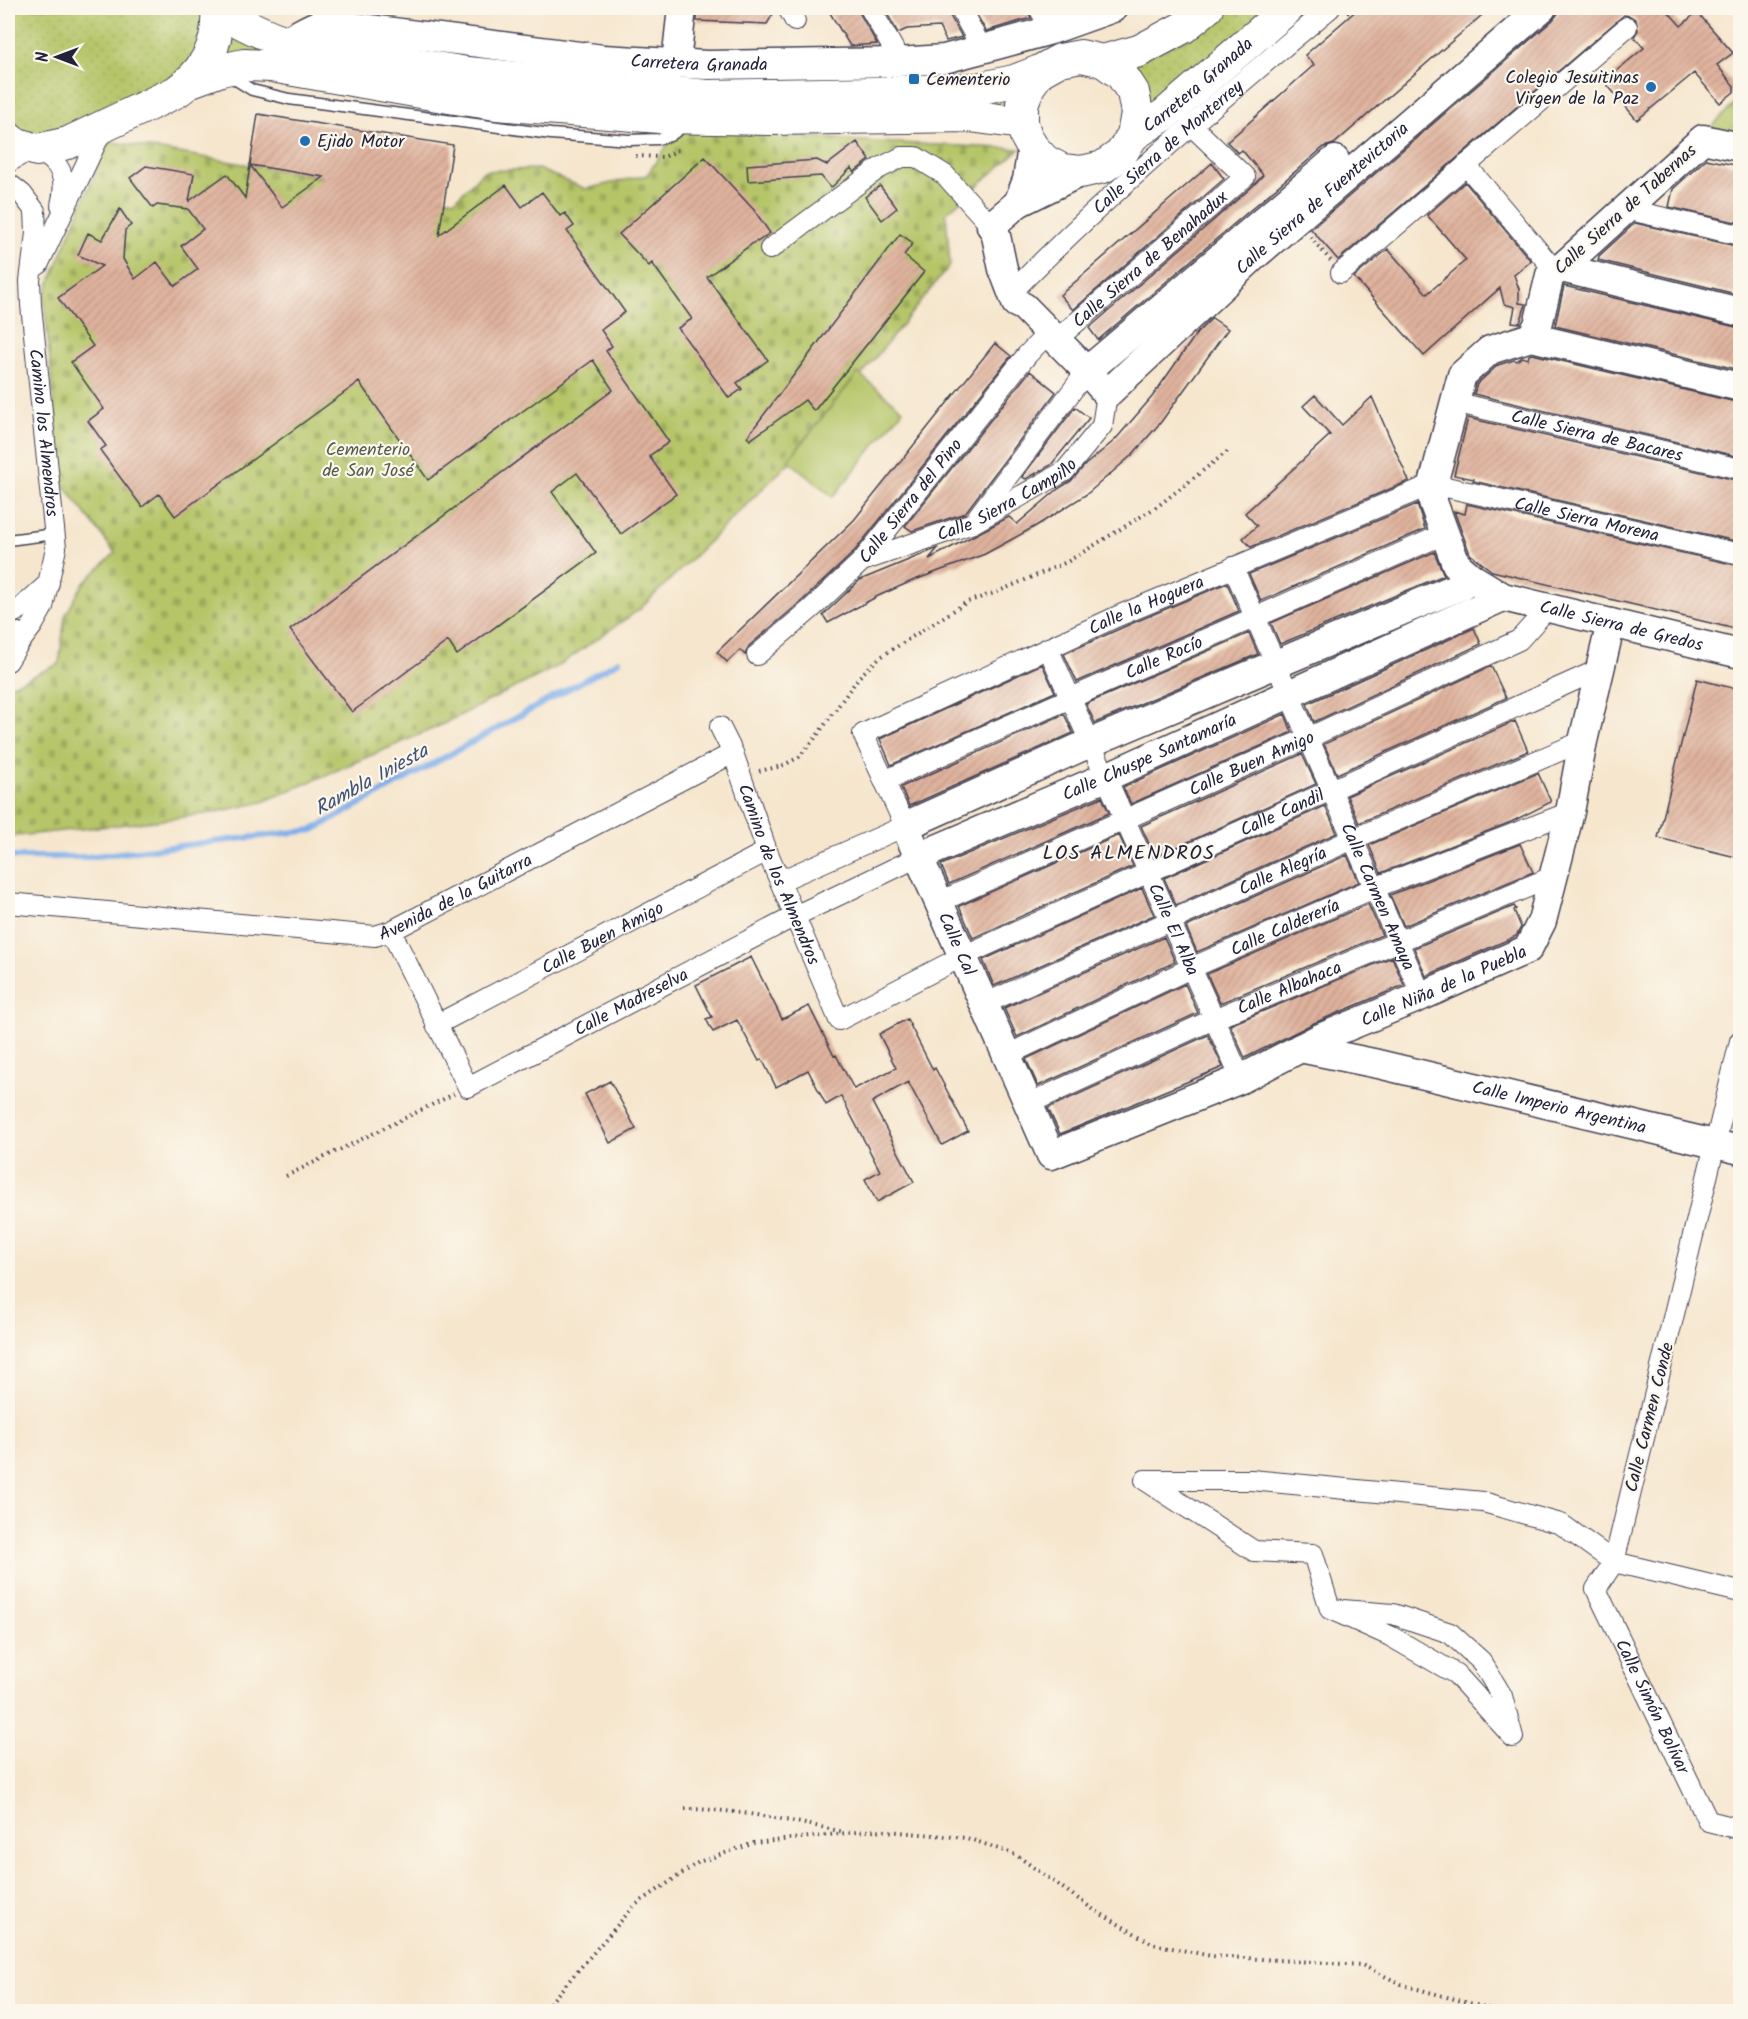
<svg xmlns="http://www.w3.org/2000/svg" width="1748" height="2019" viewBox="0 0 1748 2019" font-family="Kalam,sans-serif">
<style>
.cemetery{fill:url(#cemetery-stones);stroke:#6c7452;stroke-width:1.5}
.park{fill:url(#park-crowns);stroke:#6c7452;stroke-width:1.5}
.garden{fill:url(#garden-dots);stroke:#6c7452;stroke-width:1.5}
.pitch{fill:#b5c568;stroke:#6c7452;stroke-width:1.5}
.lines{fill:none;stroke-linecap:round;stroke-linejoin:round}
.stream{stroke:#7eaee9;stroke-width:6}
.building{fill:url(#building-hatch);fill-rule:evenodd}
.lane-casing{stroke:#423f51;stroke-width:13}
.street-casing{stroke:#423f51;stroke-width:22}
.secondary-casing{stroke:#423f51;stroke-width:31}
.primary-casing{stroke:#423f51;stroke-width:34}
.highway-casing{stroke:#423f51;stroke-width:35}
.path{stroke:#423f51;stroke-width:4;stroke-dasharray:1.5 4.5;stroke-linecap:butt}
.lane{stroke:#fff;stroke-width:10}
.street{stroke:#fff;stroke-width:20}
.secondary{stroke:#fff;stroke-width:28}
.primary{stroke:#fff;stroke-width:32}
.highway{stroke:#fff;stroke-width:33}
.poi-dot{fill:#1f6fb2;stroke:#fbf7ec;stroke-width:2}
.labels{text-anchor:middle;stroke-width:4.5;stroke-linejoin:round;paint-order:stroke}
.street-label{font-size:18px;fill:#22223b;stroke:#fbf7ec}
.poi-label{font-size:18px;fill:#22223b;stroke:#fbf7ec;text-anchor:start}
.park-label{font-size:18px;fill:#555b4b;stroke:#fbf7ec}
.water-label{font-size:20px;font-style:italic;fill:#425378;stroke:#fbf7ec}
.neighbourhood-label{font-size:20px;letter-spacing:1.5px;fill:#22223b;stroke:#fbf7ec}
</style>
<defs>
<pattern id="cemetery-stones" width="16" height="16" patternUnits="userSpaceOnUse" patternTransform="scale(1.5)"><rect width="16" height="16" fill="#b5c568"/><path d="M2 7V4a2 2 0 0 1 4 0v3zM10 15v-3a2 2 0 0 1 4 0v3z" fill="#9ba95b"/></pattern>
<pattern id="park-crowns" width="20" height="18" patternUnits="userSpaceOnUse" patternTransform="scale(1.5)"><rect width="20" height="18" fill="#b5c568"/><path d="M2 6a3 3 0 1 1 6 0M12 15a3 3 0 1 1 6 0" fill="none" stroke="#9ba95b"/></pattern>
<pattern id="garden-dots" width="8" height="8" patternUnits="userSpaceOnUse" patternTransform="scale(1.5)"><rect width="8" height="8" fill="#b5c568"/><path d="M2 2h.1M6 6h.1" fill="none" stroke="#9ba95b" stroke-width="1.8" stroke-linecap="round"/></pattern>
<pattern id="building-hatch" width="6" height="6" patternUnits="userSpaceOnUse" patternTransform="scale(1.5)"><rect width="6" height="6" fill="#dfb29d"/><path d="M-1 1l2-2M0 6l6-6M5 7l2-2" fill="none" stroke="#bf9988"/></pattern>
</defs>
<rect width="100%" height="100%" fill="#fbf7ec"/>
<filter id="ink" filterUnits="userSpaceOnUse"><feTurbulence type="fractalNoise" baseFrequency=".0167" numOctaves="2"/><feDisplacementMap in="SourceGraphic" scale="12" xChannelSelector="R" yChannelSelector="G"/><feConvolveMatrix kernelMatrix="1 2 1 2 8 2 1 2 1" color-interpolation-filters="sRGB"/></filter>
<filter id="wash" filterUnits="userSpaceOnUse"><feTurbulence type="fractalNoise" baseFrequency=".008" numOctaves="4" result="noise"/><feDisplacementMap in="SourceGraphic" scale="24" xChannelSelector="R" yChannelSelector="G"/><feGaussianBlur stdDeviation="1.35" result="paint"/><feColorMatrix in="noise" values="0 0 0 0 0 0 0 0 0 0 0 0 0 0 0 0 0 1.4 0 .05"/><feComposite in="paint" operator="in"/></filter>
<g filter="url(#wash)">
<rect width="100%" height="100%" fill="#f6e6ce"/>
<!-- cemetery -->
<path class="cemetery" d="M 680,127 L 876,142 L 1020,149 L 946,213 L 950,265 L 799,453 L 640,609 L 558,666 L 437,727 L 263,802 L 211,813 L 154,821 L 8,837 L 8,687 L 59,664 L 65,616 L 83,584 L 115,553 L 61,481 L 44,297 L 108,141 L 455,200 L 484,171 L 538,169 L 586,189 L 647,175 Z"/>
<!-- park -->
<path class="park" d="M 1740,99 L 1740,134 L 1710,128 Z"/>
<!-- garden -->
<path class="garden" d="M 8,8 L 217,8 L 260,33 L 565,83 L 1001,85 L 1022,123 L 271,66 L 68,143 L 8,138 Z
M 1225,8 L 1275,8 L 1149,114 L 1129,64 L 1191,37 Z"/>
<!-- pitch -->
<path class="pitch" d="M 858,373 L 903,410 L 833,497 L 788,460 Z"/>
<g class="lines">
<!-- stream -->
<path class="stream" d="M 8,857 L 87,857 L 313,830 L 619,661"/>
</g>
<g id="blocks">
<!-- building -->
<path class="building" d="M 698,8 L 776,8 L 776,9 L 767,24 L 697,21 Z
M 827,8 L 858,8 L 860,14 L 877,44 L 850,46 Z
M 884,8 L 948,8 L 949,14 L 962,37 L 946,41 L 939,27 L 907,29 L 898,33 Z
M 973,8 L 1027,8 L 1031,18 L 986,31 Z
M 1359,8 L 1490,8 L 1334,144 L 1324,147 L 1098,340 L 1089,328 L 1253,186 L 1263,175 L 1242,150 L 1238,153 L 1227,142 L 1314,65 L 1305,55 Z
M 1562,8 L 1665,8 L 1681,26 L 1697,12 L 1733,53 L 1717,65 L 1734,86 L 1734,92 L 1720,103 L 1694,73 L 1637,120 L 1604,81 L 1644,48 L 1634,37 L 1638,30 L 1636,20 L 1630,16 L 1624,15 L 1338,260 L 1311,229 L 1553,20 Z
M 258,114 L 453,145 L 439,235 L 506,185 L 522,207 L 542,192 L 560,216 L 565,213 L 574,226 L 567,231 L 625,312 L 601,330 L 612,346 L 606,351 L 669,442 L 649,456 L 676,494 L 621,534 L 577,473 L 552,492 L 596,553 L 457,655 L 448,641 L 352,712 L 290,630 L 613,390 L 593,360 L 428,480 L 359,382 L 175,516 L 159,494 L 142,507 L 100,450 L 106,446 L 88,421 L 104,409 L 71,362 L 93,346 L 58,298 L 102,266 L 78,255 L 88,233 L 102,240 L 120,209 L 131,225 L 125,230 L 123,259 L 135,279 L 157,262 L 175,286 L 198,269 L 181,246 L 203,229 L 188,209 L 157,205 L 153,208 L 130,178 L 146,166 L 194,174 L 189,201 L 227,174 L 245,198 ZM 250,165 L 324,177 L 282,207 Z
M 857,142 L 870,160 L 854,172 L 851,168 L 831,188 L 821,176 L 748,181 L 747,165 L 817,160 L 827,165 Z
M 705,157 L 754,210 L 770,233 L 757,242 L 756,241 L 707,277 L 768,360 L 737,383 L 742,389 L 729,398 L 678,328 L 692,319 L 652,263 L 649,266 L 619,234 Z
M 1706,159 L 1740,166 L 1740,223 L 1669,207 L 1673,189 Z
M 1212,163 L 1224,179 L 1073,310 L 1060,295 Z
M 1465,182 L 1531,261 L 1514,275 L 1519,289 L 1519,303 L 1526,304 L 1520,323 L 1512,322 L 1515,307 L 1504,304 L 1500,288 L 1424,356 L 1354,277 L 1388,249 L 1427,294 L 1466,260 L 1427,215 Z
M 880,186 L 897,208 L 882,220 L 865,197 Z
M 1635,223 L 1740,247 L 1740,295 L 1598,260 L 1599,256 Z
M 900,234 L 913,243 L 904,255 L 924,272 L 814,411 L 805,400 L 750,440 L 747,437 Z
M 1564,286 L 1740,328 L 1740,370 L 1555,326 Z
M 1212,318 L 1228,329 L 1161,422 L 1132,455 L 1087,494 L 1036,526 L 985,554 L 912,581 L 878,596 L 828,623 L 823,615 L 860,580 L 938,548 L 929,559 L 1009,517 L 1017,524 L 1058,489 L 1071,481 L 1085,465 L 1115,440 L 1152,397 L 1197,333 Z
M 995,343 L 1011,356 L 853,553 L 803,600 L 749,646 L 745,655 L 740,650 L 727,662 L 717,652 L 854,520 Z
M 1532,354 L 1740,403 L 1740,457 L 1474,394 L 1477,384 L 1498,365 L 1514,360 L 1517,361 L 1522,357 L 1528,359 L 1529,355 Z
M 1030,371 L 1056,392 L 965,513 L 912,531 L 905,526 Z
M 1315,395 L 1342,425 L 1372,397 L 1409,481 L 1251,547 L 1243,538 L 1257,526 L 1245,513 L 1330,435 L 1303,406 Z
M 1075,407 L 1089,418 L 1051,465 L 1026,479 L 1022,477 Z
M 1468,418 L 1740,481 L 1740,542 L 1473,481 L 1474,479 L 1454,475 Z
M 1417,504 L 1425,529 L 1261,601 L 1249,574 Z
M 1467,504 L 1740,566 L 1740,630 L 1492,571 L 1470,554 L 1454,511 L 1465,514 Z
M 1434,552 L 1444,575 L 1280,644 L 1271,623 Z
M 1227,583 L 1239,611 L 1077,682 L 1064,654 L 1128,625 Z
M 1474,628 L 1481,644 L 1314,722 L 1307,704 Z
M 1249,633 L 1258,654 L 1095,723 L 1086,704 Z
M 1042,664 L 1055,692 L 891,765 L 880,739 Z
M 1491,666 L 1506,698 L 1337,774 L 1324,744 Z
M 1697,679 L 1740,690 L 1740,858 L 1658,838 Z
M 1064,714 L 1073,733 L 909,806 L 901,787 Z
M 1285,714 L 1292,732 L 1131,804 L 1123,787 Z
M 1515,721 L 1528,751 L 1359,823 L 1347,796 Z
M 1302,754 L 1316,784 L 1155,857 L 1141,826 Z
M 1538,773 L 1551,802 L 1511,822 L 1381,873 L 1369,845 Z
M 1102,797 L 1109,813 L 949,884 L 941,865 Z
M 1325,806 L 1337,833 L 1176,905 L 1164,878 Z
M 1119,835 L 1133,866 L 973,938 L 959,906 Z
M 1520,844 L 1533,872 L 1404,926 L 1390,895 Z
M 1347,855 L 1359,882 L 1197,952 L 1186,927 Z
M 1142,888 L 1154,915 L 994,986 L 983,960 Z
M 1368,904 L 1382,935 L 1220,1003 L 1207,974 Z
M 1514,906 L 1516,909 L 1514,910 L 1521,927 L 1516,936 L 1426,976 L 1414,948 Z
M 1164,937 L 1175,962 L 1017,1037 L 1004,1008 Z
M 751,957 L 782,1019 L 809,1006 L 834,1056 L 836,1055 L 854,1089 L 896,1068 L 879,1034 L 907,1019 L 933,1070 L 935,1068 L 968,1131 L 942,1145 L 908,1082 L 872,1102 L 914,1182 L 877,1202 L 865,1179 L 880,1171 L 841,1096 L 826,1105 L 808,1070 L 776,1087 L 762,1059 L 759,1061 L 737,1020 L 713,1032 L 706,1019 L 712,1017 L 696,985 Z
M 1392,957 L 1404,985 L 1314,1023 L 1245,1058 L 1230,1025 Z
M 1185,984 L 1198,1013 L 1038,1086 L 1026,1059 Z
M 1208,1035 L 1223,1067 L 1060,1134 L 1048,1108 Z
M 610,1081 L 636,1129 L 610,1143 L 585,1094 Z"/>
</g>
</g>
<g filter="url(#ink)">
<use href="#blocks" fill-opacity="0" stroke="#423f51" stroke-width="1.5"/>
<g class="lines">
<defs>
<path id="lane" d="M 228,75 L 252,90 L 289,99 L 551,134 L 629,140 L 658,139 L 670,136 L 684,126
M 8,540 L 55,534"/>
<g id="street">
<path d="M 788,8 L 795,21"/>
<path d="M 870,8 L 901,62"/>
<path d="M 960,8 L 982,49"/>
<path d="M 1039,8 L 1051,30"/>
<path d="M 37,150 C 61,162 68,178 61,205"/>
<path d="M 1466,165 L 1556,272"/>
<path id="s1" d="M 8,183 L 22,194 L 35,211 L 36,233 L 30,281 L 31,305 L 56,548 L 43,607 L 33,625 L 17,646"/>
<path d="M 1625,209 L 1740,235"/>
<path d="M 770,249 L 878,169 L 902,157 L 916,157 L 945,175 L 991,226"/>
<path d="M 38,265 L 105,124"/>
<path d="M 1341,273 L 1627,27"/>
<path id="s2" d="M 1012,292 C 1111,190 1222,99 1330,8"/>
<path id="s3" d="M 1056,340 L 1245,177 L 1191,125"/>
<path id="s4" d="M 1454,402 L 1740,469"/>
<path d="M 978,516 L 1087,371"/>
<path id="s5" d="M 862,561 L 973,523 L 1065,471 L 1102,426 L 1107,394"/>
<path id="s6" d="M 1233,567 L 1422,996"/>
<path d="M 8,615 L 20,609 L 49,583"/>
<path id="s7" d="M 1048,648 L 1241,1079"/>
<path id="s8" d="M 757,655 L 811,609 L 862,561 L 1027,355 L 1049,332"/>
<path d="M 8,661 L 17,646 L 18,633"/>
<path id="s9" d="M 720,727 L 733,753 L 767,851 L 839,1020 L 963,956 L 1600,669"/>
<path id="s10" d="M 884,781 C 1070,697 1258,617 1444,534"/>
<path id="s11" d="M 780,881 L 905,826 L 863,734 L 1118,616 L 1433,484 L 1740,554"/>
<path id="s12" d="M 939,902 L 1308,738 L 1519,640 L 1546,610 L 1543,605"/>
<path id="s13" d="M 8,903 L 375,936 L 391,931 L 733,753"/>
<path id="s14" d="M 391,931 L 468,1087 L 795,916 L 918,857"/>
<path id="s15" d="M 984,1004 L 1353,839 L 1583,741"/>
<path id="s16" d="M 436,1025 L 767,851"/>
<path d="M 1740,1041 L 1614,1562 L 1740,1592"/>
<path id="s17" d="M 1007,1055 L 1191,968 L 1374,888 L 1570,812"/>
<path id="s18" d="M 1028,1104 L 1214,1019 L 1554,876"/>
<path id="s19" d="M 1330,1609 L 1390,1636 L 1456,1674 L 1513,1737 L 1502,1696 L 1481,1661 L 1450,1633 L 1393,1614 L 1330,1609 L 1313,1554 L 1254,1551 L 1145,1480 L 1251,1480 L 1483,1502 L 1561,1524 L 1614,1562 L 1596,1589 L 1708,1821 L 1740,1829"/>
</g>
<g id="secondary">
<path id="s20" d="M 284,42 C 297,36 309,27 323,23 L 603,59 L 707,65 L 898,62 L 944,59 L 982,49 L 1051,30 L 1113,8"/>
<path d="M 676,62 L 682,8"/>
<path d="M 1032,147 L 1027,180 L 1018,203 L 1081,172"/>
<path id="s21" d="M 1740,147 L 1703,139 L 1561,268 L 1550,275 L 1538,325 L 1531,337 L 1490,350 L 1462,375 L 1433,484 L 1433,502 L 1456,564 L 1472,578 L 1503,597 L 1740,654"/>
<path id="s22" d="M 1018,203 L 991,226 L 995,231 L 1003,269 L 1016,303 L 1024,307 L 1087,371 L 1107,394 L 1252,258 L 1542,8"/>
<path d="M 1561,268 L 1740,312"/>
<path d="M 1531,337 L 1740,387"/>
<path d="M 1087,371 L 1335,160"/>
<path id="s23" d="M 1472,578 L 1460,586 L 1090,743 L 905,826 L 1051,1155 L 1241,1079 L 1320,1038 L 1422,996 L 1528,949 L 1542,921 L 1570,812 L 1583,741 L 1611,623"/>
<path id="s24" d="M 918,857 L 1106,777 L 1503,597"/>
<path id="s25" d="M 1300,1048 L 1378,1064 L 1740,1150"/>
</g>
<g id="primary">
<path d="M 217,10 C 244,24 270,39 301,46 L 467,73 L 707,96 L 875,93 L 977,89 L 1014,81 L 1040,71 L 1060,60 L 1081,56 L 1103,61 L 1121,74 L 1133,92 L 1137,113 L 1133,135 L 1121,154 L 1103,167 L 1081,172 L 1062,170 L 1045,161 L 1032,147 L 1026,136 L 1022,123 L 1022,104 L 1029,86 L 1040,71"/>
<path d="M 1103,61 L 1139,51 L 1184,27 L 1207,8"/>
<path d="M 191,81 L 221,70 L 244,65 L 271,66 L 455,98 L 496,104 L 659,117 L 769,119 L 970,116 L 1022,123"/>
<path id="s26" d="M 1133,135 L 1164,115 L 1288,8"/>
<path d="M 8,138 L 14,143 L 37,150 L 68,143 L 176,92 C 205,72 220,44 217,8"/>
</g>
<path id="highway" d="M 8,155 L 23,146"/>
</defs>
<!-- lane casing -->
<use href="#lane" class="lane-casing"/>
<!-- street casing -->
<use href="#street" class="street-casing"/>
<!-- secondary casing -->
<use href="#secondary" class="secondary-casing"/>
<!-- primary casing -->
<use href="#primary" class="primary-casing"/>
<!-- highway casing -->
<use href="#highway" class="highway-casing"/>
<!-- path -->
<path class="path" d="M 1347,13 L 1354,8
M 636,156 L 664,157 L 678,150
M 8,230 L 18,230
M 1310,237 L 1331,261
M 759,771 L 782,766 L 799,757 L 816,737 L 859,677 L 879,658 L 967,602 L 997,592 L 1067,562 L 1158,506 L 1228,451
M 286,1176 L 454,1094
M 685,1809 C 739,1809 791,1821 844,1832
M 542,2012 L 634,1906 L 699,1862 L 754,1843 L 875,1830 L 967,1838 L 1016,1855 L 1094,1910 L 1153,1944 L 1211,1956 L 1362,1965 L 1403,1985 L 1502,2012"/>
<!-- lane -->
<use href="#lane" class="lane"/>
<!-- street -->
<use href="#street" class="street"/>
<!-- secondary -->
<use href="#secondary" class="secondary"/>
<!-- primary -->
<use href="#primary" class="primary"/>
<!-- highway -->
<use href="#highway" class="highway"/>
</g>
</g>
<!-- markers -->
<g class="poi-dot">
<rect x="908" y="73" width="12" height="12" rx="3"/>
<circle cx="1651" cy="87" r="6"/>
<circle cx="305" cy="141" r="6"/>
</g>
<g class="labels">
<!-- street labels -->
<g class="street-label">
<text dy="6" stroke="none"><textPath href="#s20" startOffset="422">Carretera Granada</textPath></text>
<text dy="6" stroke="none"><textPath href="#s26" startOffset="82">Carretera Granada</textPath></text>
<text dy="6" stroke="none"><textPath href="#s2" startOffset="213">Calle Sierra de Monterrey</textPath></text>
<text dy="6" stroke="none"><textPath href="#s22" startOffset="537">Calle Sierra de Fuentevictoria</textPath></text>
<text transform="translate(1625 209) rotate(-42)" y="6">Calle Sierra de Tabernas</text>
<text dy="6" stroke="none"><textPath href="#s3" startOffset="124">Calle Sierra de Benahadux</textPath></text>
<text dy="6" stroke="none"><textPath href="#s1" startOffset="262">Camino los Almendros</textPath></text>
<text dy="6" stroke="none"><textPath href="#s4" startOffset="147">Calle Sierra de Bacares</textPath></text>
<text dy="6" stroke="none"><textPath href="#s5" startOffset="158">Calle Sierra Campillo</textPath></text>
<text dy="6" stroke="none"><textPath href="#s8" startOffset="218">Calle Sierra del Pino</textPath></text>
<text dy="6" stroke="none"><textPath href="#s11" startOffset="1018">Calle Sierra Morena</textPath></text>
<text dy="6" stroke="none"><textPath href="#s11" startOffset="549">Calle la Hoguera</textPath></text>
<text dy="6" stroke="none"><textPath href="#s21" startOffset="765">Calle Sierra de Gredos</textPath></text>
<text dy="6" stroke="none"><textPath href="#s10" startOffset="306">Calle Rocío</textPath></text>
<text dy="6" stroke="none"><textPath href="#s24" startOffset="252">Calle Chuspe Santamaría</textPath></text>
<text dy="6" stroke="none"><textPath href="#s12" startOffset="342">Calle Buen Amigo</textPath></text>
<text dy="6" stroke="none"><textPath href="#s9" startOffset="806">Calle Candil</textPath></text>
<text dy="6" stroke="none"><textPath href="#s15" startOffset="327">Calle Alegría</textPath></text>
<text dy="6" stroke="none"><textPath href="#s9" startOffset="159">Camino de los Almendros</textPath></text>
<text dy="6" stroke="none"><textPath href="#s13" startOffset="458">Avenida de la Guitarra</textPath></text>
<text dy="6" stroke="none"><textPath href="#s6" startOffset="360">Calle Carmen Amaya</textPath></text>
<text dy="6" stroke="none"><textPath href="#s17" startOffset="306">Calle Calderería</textPath></text>
<text dy="6" stroke="none"><textPath href="#s7" startOffset="308">Calle El Alba</textPath></text>
<text dy="6" stroke="none"><textPath href="#s16" startOffset="188">Calle Buen Amigo</textPath></text>
<text dy="6" stroke="none"><textPath href="#s23" startOffset="748">Calle Cal</textPath></text>
<text dy="6" stroke="none"><textPath href="#s23" startOffset="1407">Calle Niña de la Puebla</textPath></text>
<text dy="6" stroke="none"><textPath href="#s18" startOffset="286">Calle Albahaca</textPath></text>
<text dy="6" stroke="none"><textPath href="#s14" startOffset="358">Calle Madreselva</textPath></text>
<text dy="6" stroke="none"><textPath href="#s25" startOffset="266">Calle Imperio Argentina</textPath></text>
<text transform="translate(1649 1417) rotate(-76)" y="6">Calle Carmen Conde</text>
<text dy="6" stroke="none"><textPath href="#s19" startOffset="1370">Calle Simón Bolívar</textPath></text>
</g>
<!-- poi labels -->
<g class="poi-label">
<text x="1639" y="83" text-anchor="end">Colegio Jesuitinas<tspan x="1639" dy="21">Virgen de la Paz</tspan></text>
<text x="926" y="85">Cementerio</text>
<text x="317" y="147">Ejido Motor</text>
</g>
<!-- park labels -->
<g class="park-label">
<text x="368" y="455">Cementerio<tspan x="368" dy="21">de San José</tspan></text>
</g>
<!-- water labels -->
<g class="water-label">
<text transform="translate(371 779) rotate(-29)" y="7">Rambla Iniesta</text>
</g>
<!-- neighbourhood labels -->
<g class="neighbourhood-label">
<text x="1129" y="859">LOS ALMENDROS</text>
</g>
</g>
<!-- margin -->
<rect width="1748" height="2019" fill="none" stroke="#fbf7ec" stroke-width="30"/>
<!-- north arrow -->
<g transform="translate(57 57) rotate(270)" stroke="#fbf7ec" stroke-width="4.5" paint-order="stroke">
<path d="M0-4.5L10 22L0 15L-10 22Z" fill="#22223b"/>
<text y="-9" font-size="16" font-weight="bold" text-anchor="middle" fill="#22223b">N</text>
</g>
</svg>
